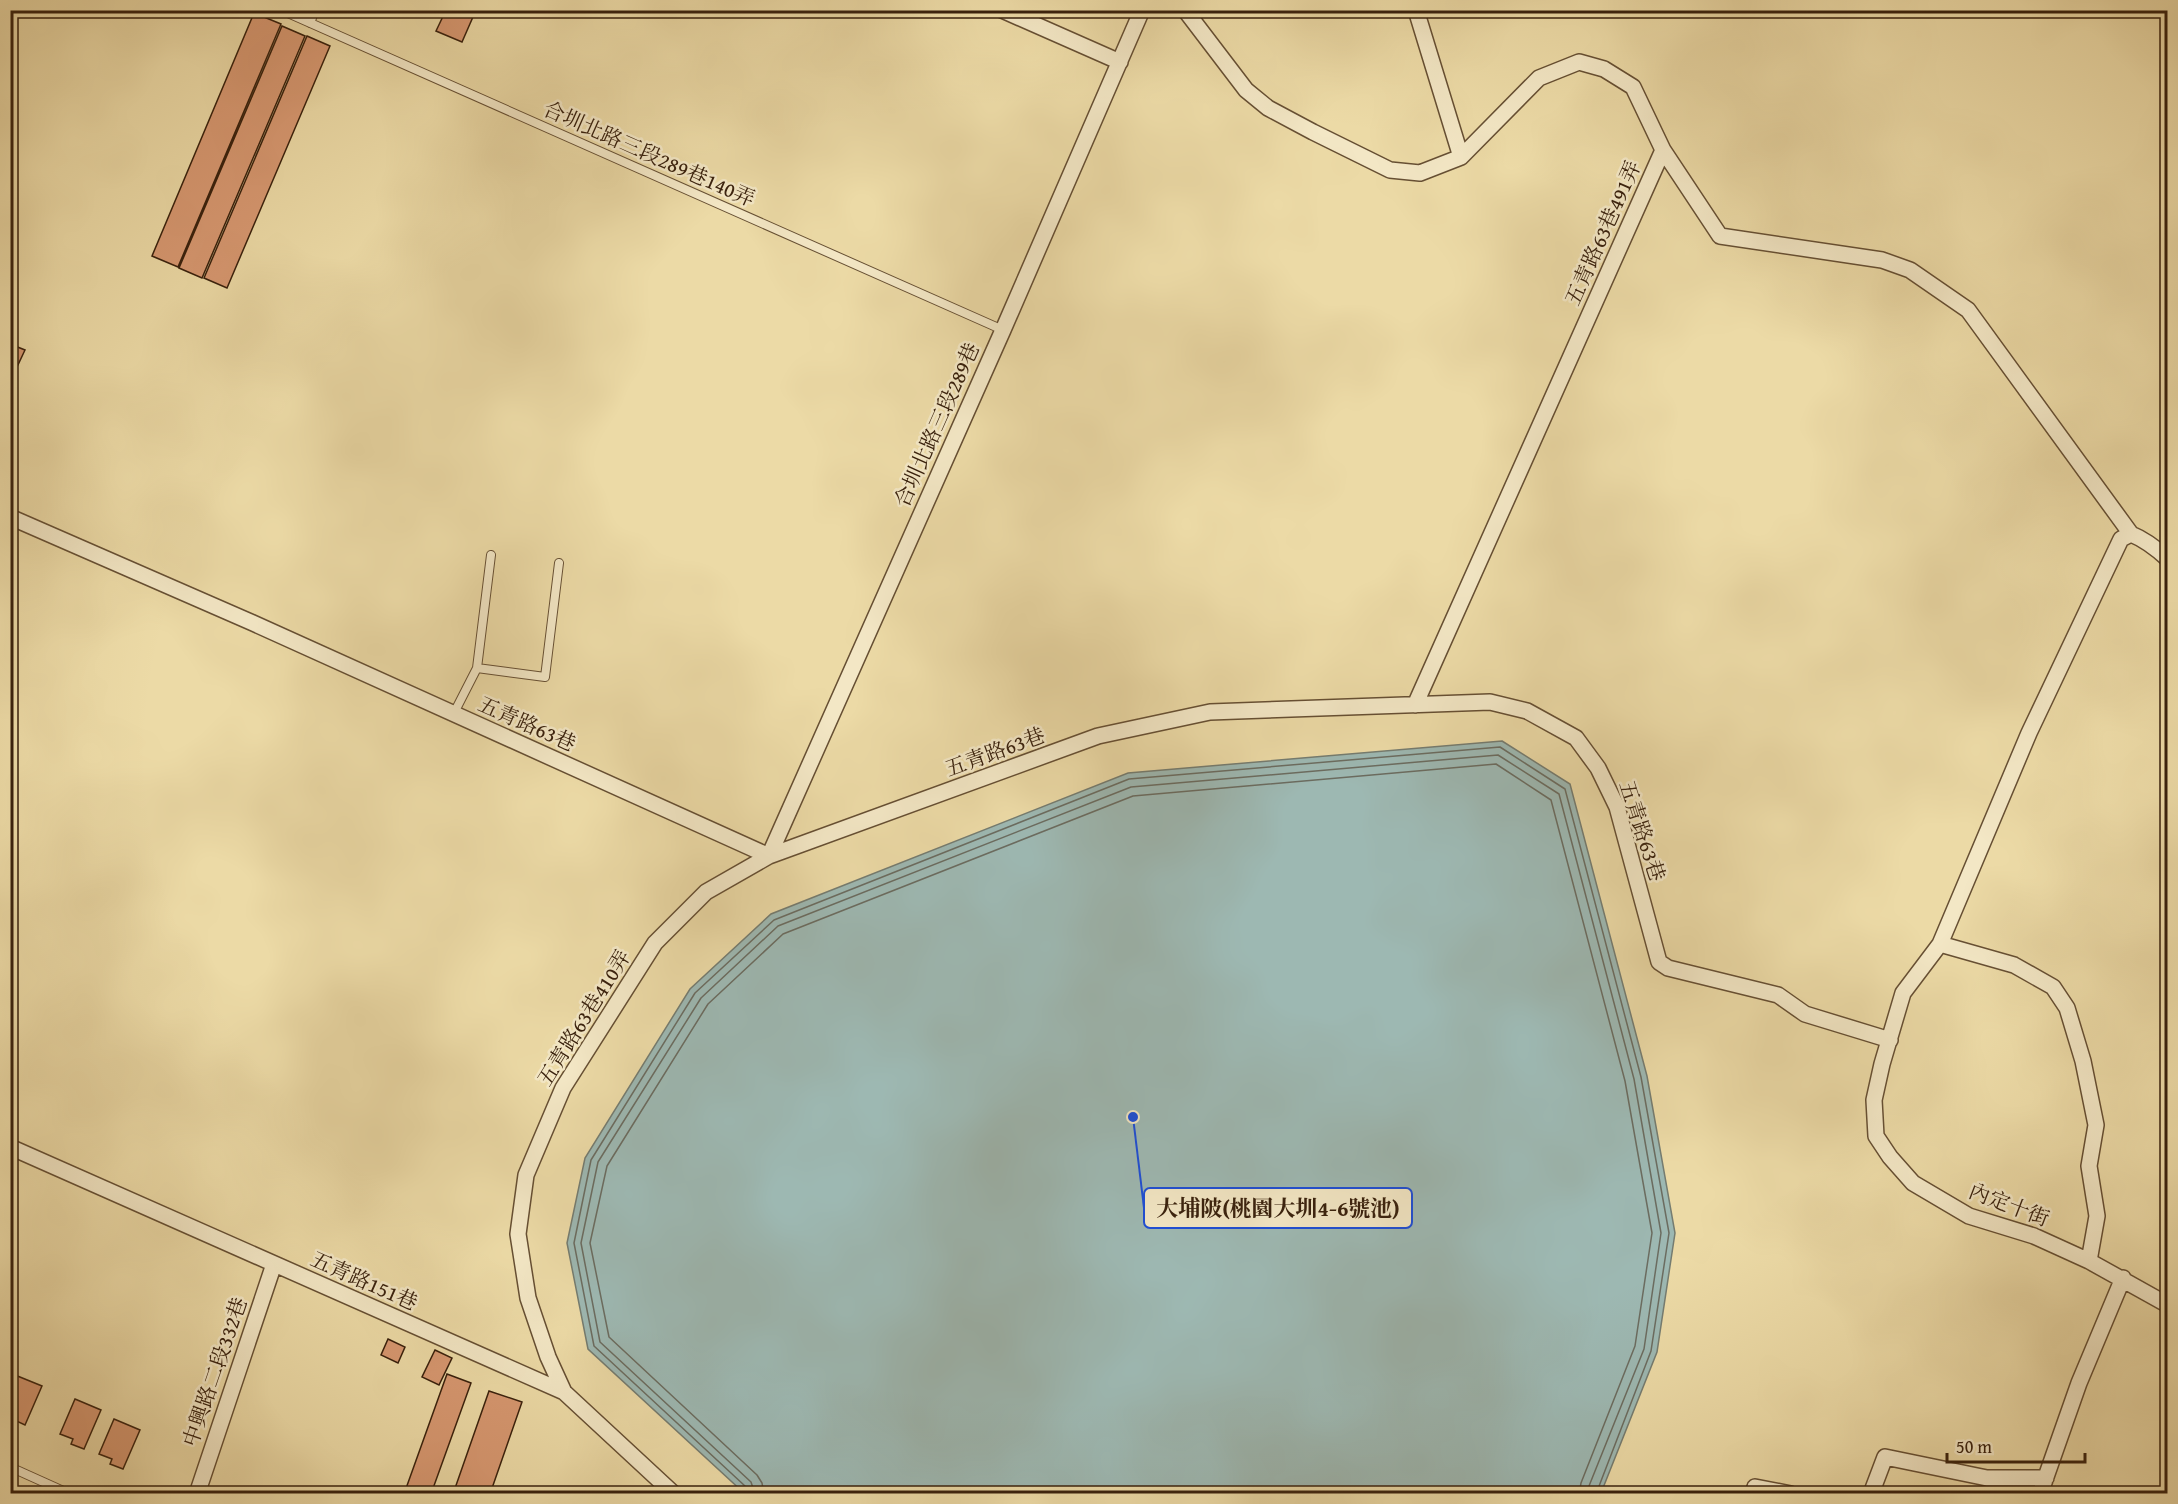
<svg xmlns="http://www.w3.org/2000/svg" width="2178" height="1504" viewBox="0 0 2178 1504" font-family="'Gentium Book Plus','Noto Serif TC',serif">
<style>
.water{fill:#9db8b2;stroke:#757c70;stroke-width:1.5}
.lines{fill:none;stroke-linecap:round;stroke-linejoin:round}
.shore{stroke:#6b6c60;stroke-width:1.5}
.building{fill:#d79871;stroke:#39210d;stroke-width:1.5}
.service-casing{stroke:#664f33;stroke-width:10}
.minor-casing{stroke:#664f33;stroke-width:18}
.service{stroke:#f3e7c5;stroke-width:8}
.minor{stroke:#f3e7c5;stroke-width:15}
.labels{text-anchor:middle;stroke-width:5;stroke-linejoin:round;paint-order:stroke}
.street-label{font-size:21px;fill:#39210d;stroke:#f3e7c5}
.leader{fill:none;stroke:#1d4ed8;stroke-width:2}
.callout-dot{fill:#1d4ed8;stroke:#f3e7c5;stroke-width:2}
.callout{fill:#f3e7c5;stroke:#1d4ed8;stroke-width:2}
.callout-label{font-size:22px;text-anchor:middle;font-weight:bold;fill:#39210d}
</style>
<rect width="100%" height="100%" fill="#ecdaa6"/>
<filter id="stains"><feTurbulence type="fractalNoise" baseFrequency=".00333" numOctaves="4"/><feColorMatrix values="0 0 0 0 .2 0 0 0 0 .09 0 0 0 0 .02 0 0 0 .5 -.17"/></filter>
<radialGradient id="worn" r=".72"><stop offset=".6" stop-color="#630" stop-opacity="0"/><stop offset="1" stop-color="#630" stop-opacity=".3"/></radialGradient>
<!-- water -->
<path class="water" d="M 1502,741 L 1570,784 L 1647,1076 L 1675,1233 L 1657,1352 L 1601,1493 L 744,1493 L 588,1349 L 567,1243 L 585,1158 L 690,989 L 771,914 L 1128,773 Z"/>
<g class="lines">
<!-- shore -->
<path class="shore" d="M 747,1494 L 745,1486 L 594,1346 L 574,1243 L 591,1160 L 695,993 L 774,920 L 1129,779 L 1500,747 L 1565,789 L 1641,1077 L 1669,1233 L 1651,1351 L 1596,1494
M 755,1494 L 751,1482 L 600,1342 L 581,1243 L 598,1162 L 701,998 L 778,926 L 1131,787 L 1498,755 L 1559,794 L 1634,1079 L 1661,1233 L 1644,1349 L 1589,1486 L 1588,1494
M 764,1494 L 762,1483 L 757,1475 L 609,1337 L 590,1243 L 607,1166 L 708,1004 L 783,934 L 1133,796 L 1496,764 L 1551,800 L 1625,1081 L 1652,1233 L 1635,1346 L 1581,1483 L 1579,1494"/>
</g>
<!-- building -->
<path class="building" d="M 446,10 L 476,10 L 462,42 L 436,31 Z
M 254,13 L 281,24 L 178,267 L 152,256 Z
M 282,26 L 305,36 L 202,278 L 179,268 Z
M 307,36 L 330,46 L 227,288 L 204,278 Z
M 10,344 L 25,350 L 16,369 L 10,367 Z
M 388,1339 L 405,1347 L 398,1363 L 381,1355 Z
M 435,1350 L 452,1358 L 439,1385 L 422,1377 Z
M 447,1374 L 471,1383 L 431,1494 L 404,1494 Z
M 15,1375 L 42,1386 L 25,1425 L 12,1419 L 14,1415 L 10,1414 L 10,1386 Z
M 489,1391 L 522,1402 L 490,1494 L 453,1494 Z
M 75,1399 L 101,1410 L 84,1449 L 71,1444 L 73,1439 L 60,1434 Z
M 114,1419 L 140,1430 L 123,1469 L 110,1464 L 112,1459 L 99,1454 Z"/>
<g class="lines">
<defs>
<path id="service" d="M 281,10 L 1003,330
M 310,23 L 315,10
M 477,668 L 545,677 L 559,563
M 454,713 L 477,668 L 491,555
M 10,1467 L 70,1494"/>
<path id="minor" d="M 1002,10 L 1120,62
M 1185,10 L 1246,90 L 1268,108 L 1313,132 L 1390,170 L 1420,173 L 1461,157 L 1539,78 L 1579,62 L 1604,69 L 1633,87 L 1663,150 L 1415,705
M 1416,10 L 1461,157
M 1663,150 L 1720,236 L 1882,260 L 1910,270 L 1968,310 L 2131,534
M 10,517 L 253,623 L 769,856
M 2168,559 C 2157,549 2146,540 2131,534 L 2121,539 L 2029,733 L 1940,944 L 1903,993 L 1882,1064 L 1874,1100 L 1876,1136 L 1890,1157 L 1913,1183 L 1969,1216 L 2034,1236 L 2089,1261 L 2168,1305
M 769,856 L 1003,330 L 1142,10
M 1940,944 L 2014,965 L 2053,987 L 2067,1008 L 2083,1061 L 2096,1125 L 2089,1166 L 2097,1216 L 2089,1261
M 10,1147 L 564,1392 L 674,1494
M 564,1392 L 548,1357 L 528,1298 L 518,1234 L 526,1175 L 563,1088 L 655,943 L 706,892 L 769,856 L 1098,736 L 1210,712 L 1490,702 L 1527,711 L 1576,738 L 1598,768 L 1617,807 L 1659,962 L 1668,968 L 1778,995 L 1805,1014 L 1890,1040
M 1755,1487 L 1791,1494
M 197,1494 L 274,1264
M 1871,1494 L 1885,1457 L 1987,1478 L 2046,1478
M 2040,1494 L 2079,1383 L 2123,1278"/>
</defs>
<!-- service casing -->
<use href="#service" class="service-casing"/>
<!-- minor casing -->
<use href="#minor" class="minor-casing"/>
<!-- service -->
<use href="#service" class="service"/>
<!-- minor -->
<use href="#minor" class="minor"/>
</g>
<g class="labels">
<!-- street labels -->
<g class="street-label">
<text transform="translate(649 154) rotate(24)" y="7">合圳北路三段289巷140弄</text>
<text transform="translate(1603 233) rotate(-66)" y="7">五青路63巷491弄</text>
<text transform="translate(937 425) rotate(-66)" y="7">合圳北路三段289巷</text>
<text transform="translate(527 724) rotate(24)" y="7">五青路63巷</text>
<text transform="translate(995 752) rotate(-20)" y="7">五青路63巷</text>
<text transform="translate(1642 831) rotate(72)" y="7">五青路63巷</text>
<text transform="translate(584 1018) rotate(-58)" y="7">五青路63巷410弄</text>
<text transform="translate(2009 1205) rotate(21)" y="7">內定十街</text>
<text transform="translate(364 1281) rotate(24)" y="7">五青路151巷</text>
<text transform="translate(215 1372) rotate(-71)" y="7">中興路二段332巷</text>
</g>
</g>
<!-- callouts -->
<path class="leader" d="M1133 1117L1144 1208"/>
<circle class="callout-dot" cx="1133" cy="1117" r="6"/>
<rect class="callout" x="1144" y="1188" width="268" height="40" rx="6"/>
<g class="callout-label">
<text x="1278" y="1216">大埔陂(桃園大圳4-6號池)</text>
</g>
<!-- margin -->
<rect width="2178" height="1504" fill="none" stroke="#ecdaa6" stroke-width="36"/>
<rect x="12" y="12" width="2154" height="1480" fill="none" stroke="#39210d" stroke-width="3"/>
<rect x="18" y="18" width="2142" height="1468" fill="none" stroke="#39210d" stroke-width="1.5"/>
<!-- scale -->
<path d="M1947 1453v9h138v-9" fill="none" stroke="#39210d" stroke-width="3"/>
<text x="1956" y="1453" font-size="18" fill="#39210d" stroke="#f3e7c5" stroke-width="4.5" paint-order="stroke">50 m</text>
<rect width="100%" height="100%" filter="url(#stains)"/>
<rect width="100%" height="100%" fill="url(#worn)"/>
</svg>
